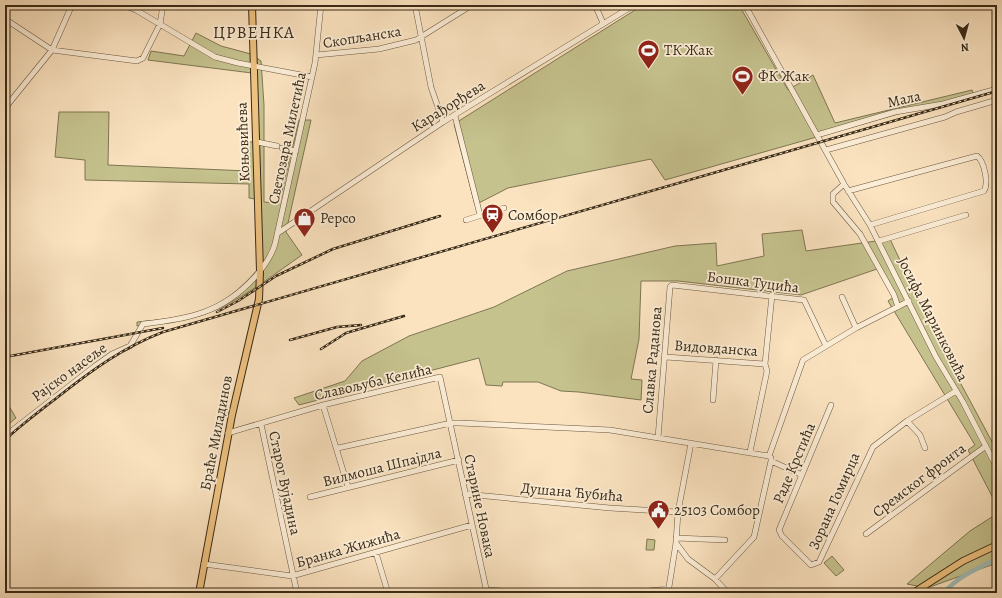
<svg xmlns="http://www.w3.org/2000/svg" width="1002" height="598" viewBox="0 0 1002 598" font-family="Alegreya,serif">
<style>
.green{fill:#c5c28e;stroke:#7f7652}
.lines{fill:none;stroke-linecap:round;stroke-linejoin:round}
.canal{stroke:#9fbdb7;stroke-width:4.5}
.minor-casing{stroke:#6a5840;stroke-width:6}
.major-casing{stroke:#392a16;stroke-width:8}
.minor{stroke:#fcedd6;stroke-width:5}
.major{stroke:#eec280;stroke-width:6}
.rail-casing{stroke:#392a16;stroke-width:2.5}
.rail{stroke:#fcedd6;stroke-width:1;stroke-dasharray:3;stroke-linecap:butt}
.labels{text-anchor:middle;stroke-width:3.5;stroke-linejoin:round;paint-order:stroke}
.street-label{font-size:15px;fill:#392a16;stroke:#fcedd6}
.poi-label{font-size:15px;fill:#392a16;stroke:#fcedd6;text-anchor:start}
.quarter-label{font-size:17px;letter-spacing:1px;fill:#392a16;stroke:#fcedd6}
</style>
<rect width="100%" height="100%" fill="#fbe3c0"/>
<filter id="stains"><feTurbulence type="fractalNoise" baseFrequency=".005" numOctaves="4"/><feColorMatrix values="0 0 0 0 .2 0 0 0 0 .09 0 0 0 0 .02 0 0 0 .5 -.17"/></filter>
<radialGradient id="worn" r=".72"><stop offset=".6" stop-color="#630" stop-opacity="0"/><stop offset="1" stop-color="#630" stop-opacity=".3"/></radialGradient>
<!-- green -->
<path class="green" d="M 643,5 L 739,5 L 788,90 L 813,75 L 835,123 L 972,90 L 974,95 L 926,106 L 665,180 L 651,159 L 508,188 L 475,205 L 454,124 Z
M 196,33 L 221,46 L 251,54 L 261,61 L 264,105 L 264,202 L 279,203 L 299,120 L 311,120 L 286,232 L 302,255 C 276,273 249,294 220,308 C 194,320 165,324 137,326 L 137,322 C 192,317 220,313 258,269 L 255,199 L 249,198 L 249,184 L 85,180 L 85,160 L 55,157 L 59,112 L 109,112 L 108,165 L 248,171 L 248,149 L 242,149 L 242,142 L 255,142 L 252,73 L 148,60 L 151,51 L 184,56 Z
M 802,230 L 806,251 L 890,239 L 940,345 L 997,451 L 997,563 L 927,588 L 907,584 L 970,531 L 995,515 L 994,500 L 968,450 L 975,445 L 888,301 L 894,297 L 877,269 L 801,295 L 678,281 L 641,281 L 639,339 L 631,379 L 642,380 L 641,400 L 579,392 L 561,391 L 538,382 L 503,382 L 502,386 L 486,385 L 479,358 L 299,405 L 294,398 L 345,381 L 362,361 L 409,336 L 494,307 L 567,271 L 675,246 L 716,243 L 717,266 L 764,256 L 762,234 Z
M 5,399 L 16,418 L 5,427 Z
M 647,539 L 655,540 L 654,550 L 646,550 Z
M 832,556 L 844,570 L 836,576 L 824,563 Z"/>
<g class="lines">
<!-- canal -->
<path class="canal" d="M 944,593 C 957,577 978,568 997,559"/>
<defs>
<path id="minor" d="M 123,5 L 136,10 L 215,57 L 238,63 L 312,77
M 415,5 L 431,87 L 443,122
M 595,5 L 603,23
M 745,5 L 844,184 L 870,225 L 936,357 L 963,402 L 997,468
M 5,19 L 52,50 L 137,61 L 143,58 L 160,24 L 163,5
M 316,55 L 379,49 L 416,40 L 472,5
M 5,108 L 52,50 L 72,5
M 455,116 L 480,215
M 817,135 L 895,112 L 943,104 L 997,89
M 257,142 L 277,146
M 282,148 L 296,151
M 826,150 L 945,117 L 956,112 L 997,100
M 844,184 L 833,194 L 833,202 L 860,234 L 894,295 L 898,307
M 848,191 L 977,156 C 984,161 989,183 984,191 L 870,225
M 466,220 L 504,208
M 278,233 L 443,122 L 634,5
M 879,241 L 966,215
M 842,297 L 856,328
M 666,357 L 765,364
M 713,400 L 716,360
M 323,405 L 348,487
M 831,405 L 779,530 L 782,536 L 811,565 L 819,562 L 873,447 L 907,421 L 956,391
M 907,421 L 920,435 L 925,448
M 261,424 L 297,593
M 228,433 L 323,405 L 440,377 L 487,593
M 5,436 L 95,366 L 112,354 L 130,346 L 143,324 C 188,319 222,313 254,278 C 263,268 271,258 275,244 L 315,63 L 321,5
M 658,438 L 670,287 L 672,285 L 804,300 L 826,346
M 338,448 L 451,423 L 459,423 L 610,430 L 769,456 L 803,360 L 856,328 L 909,301
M 750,452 L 767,371 L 765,364 L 772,295
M 771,458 L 771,461 L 802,475
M 465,494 L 610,508 L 678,512
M 310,497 L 459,460
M 866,534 L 986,446
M 676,538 L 725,540
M 676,543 L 688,559 L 715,579 L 728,593
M 376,553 L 388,593
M 204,564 L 292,576 L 472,525
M 715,579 L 754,537 L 771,461
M 486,590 L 534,593
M 628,593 L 669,589
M 668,593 L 676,543 L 678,512 L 691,443"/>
<path id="major" d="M 199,593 L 232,415 L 259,299 L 260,271 L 252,5
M 913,593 L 963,561 L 997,545"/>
</defs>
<!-- minor casing -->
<use href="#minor" class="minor-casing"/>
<!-- major casing -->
<use href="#major" class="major-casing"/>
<!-- minor -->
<use href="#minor" class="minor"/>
<!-- major -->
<use href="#major" class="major"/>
<defs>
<path id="rail" d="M 217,312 L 238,301 L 276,276 L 333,249 L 440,216
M 290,340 L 337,327 L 361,325
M 321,349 L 346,333 L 404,316
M 5,357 L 163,328
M 5,440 C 22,424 41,410 59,396 C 92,370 124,347 163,332 L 997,91"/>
</defs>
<!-- rail casing -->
<use href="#rail" class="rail-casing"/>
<!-- rail -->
<use href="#rail" class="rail"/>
</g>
<!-- icons -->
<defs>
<symbol id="stadium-pin" viewBox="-11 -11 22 30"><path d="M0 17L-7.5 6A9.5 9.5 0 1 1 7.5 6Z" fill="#8f2418" stroke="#fcedd6"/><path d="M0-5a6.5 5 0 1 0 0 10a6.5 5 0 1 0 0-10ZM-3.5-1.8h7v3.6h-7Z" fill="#fff"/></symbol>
<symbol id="station-pin" viewBox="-11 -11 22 30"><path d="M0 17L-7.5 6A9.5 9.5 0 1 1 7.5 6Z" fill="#8f2418" stroke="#fcedd6"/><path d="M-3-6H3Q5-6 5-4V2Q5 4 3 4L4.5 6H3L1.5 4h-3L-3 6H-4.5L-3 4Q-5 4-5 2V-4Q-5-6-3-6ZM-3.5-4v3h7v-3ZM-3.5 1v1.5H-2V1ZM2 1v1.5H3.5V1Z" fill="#fff"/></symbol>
<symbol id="shop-pin" viewBox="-11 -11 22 30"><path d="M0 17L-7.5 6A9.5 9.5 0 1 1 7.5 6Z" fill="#8f2418" stroke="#fcedd6"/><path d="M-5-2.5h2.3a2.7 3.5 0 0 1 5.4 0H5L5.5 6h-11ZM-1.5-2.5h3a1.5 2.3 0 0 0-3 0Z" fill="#fff"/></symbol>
<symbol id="civic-pin" viewBox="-11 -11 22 30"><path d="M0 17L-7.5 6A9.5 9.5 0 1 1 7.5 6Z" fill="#8f2418" stroke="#fcedd6"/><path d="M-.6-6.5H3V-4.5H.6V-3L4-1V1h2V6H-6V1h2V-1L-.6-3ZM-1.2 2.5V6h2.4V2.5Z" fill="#fff"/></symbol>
</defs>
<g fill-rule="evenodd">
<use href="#stadium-pin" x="636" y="38" width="25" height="34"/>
<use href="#stadium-pin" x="730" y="64" width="25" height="34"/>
<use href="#station-pin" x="480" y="202" width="25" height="34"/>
<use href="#shop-pin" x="292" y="206" width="25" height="34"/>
<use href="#civic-pin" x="646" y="498" width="25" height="34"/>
</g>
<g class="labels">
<!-- street labels -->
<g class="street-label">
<text transform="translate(362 37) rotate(-9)" y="5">Скопљанска</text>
<text transform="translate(904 99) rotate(-12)" y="5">Мала</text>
<text transform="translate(448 106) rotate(-32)" y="5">Карађорђева</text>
<text transform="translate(287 138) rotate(-78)" y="5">Светозара Милетића</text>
<text transform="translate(243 142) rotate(-92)" y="5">Коњовићева</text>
<text transform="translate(753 282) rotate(7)" y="5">Бошка Туцића</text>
<text transform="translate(933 319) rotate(63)" y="5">Јосифа Маринковића</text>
<text transform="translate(716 348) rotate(4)" y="5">Видовданска</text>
<text transform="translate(652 360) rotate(-85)" y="5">Славка Раданова</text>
<text transform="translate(69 372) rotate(-36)" y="5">Рајско насеље</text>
<text transform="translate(373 382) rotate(-13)" y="5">Славољуба Келића</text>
<text transform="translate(216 433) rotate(-79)" y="5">Браће Миладинов</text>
<text transform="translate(794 463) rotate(-67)" y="5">Раде Крстића</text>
<text transform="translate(382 467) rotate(-14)" y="5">Вилмоша Шпајдла</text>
<text transform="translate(919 480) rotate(-37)" y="5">Сремског фронта</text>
<text transform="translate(285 483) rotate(78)" y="5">Старог Вујадина</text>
<text transform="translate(572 492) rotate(5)" y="5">Душана Ћубића</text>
<text transform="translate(834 501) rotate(-66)" y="5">Зорана Гомирца</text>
<text transform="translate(480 506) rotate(78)" y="5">Старине Новака</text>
<text transform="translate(348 548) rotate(-16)" y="5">Бранка Жижића</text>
</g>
<!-- poi labels -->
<g class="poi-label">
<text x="664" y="55">ТК Жак</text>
<text x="758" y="81">ФК Жак</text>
<text x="508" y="220">Сомбор</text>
<text x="320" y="223">Pepco</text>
<text x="674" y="515">25103 Сомбор</text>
</g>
<!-- quarter labels -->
<g class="quarter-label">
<text x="254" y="38">ЦРВЕНКА</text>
</g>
</g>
<!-- margin -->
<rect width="1002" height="598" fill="none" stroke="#fbe3c0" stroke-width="20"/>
<rect x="6" y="6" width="990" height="586" fill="none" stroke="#392a16" stroke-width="2"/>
<rect x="10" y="10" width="982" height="578" fill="none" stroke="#392a16"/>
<!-- north arrow -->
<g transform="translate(964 38) rotate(174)" stroke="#fcedd6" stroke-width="3" paint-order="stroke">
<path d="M0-3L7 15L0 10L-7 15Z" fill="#392a16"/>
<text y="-6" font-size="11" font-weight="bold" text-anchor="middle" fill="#392a16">N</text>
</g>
<rect width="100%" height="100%" filter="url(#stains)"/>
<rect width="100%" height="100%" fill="url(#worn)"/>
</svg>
